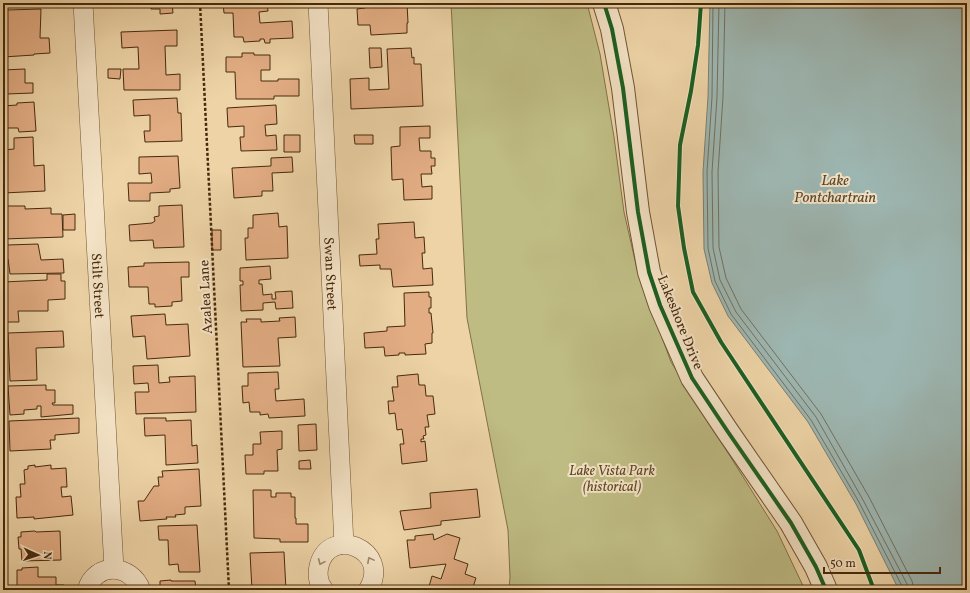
<svg xmlns="http://www.w3.org/2000/svg" width="970" height="593" viewBox="0 0 970 593" font-family="Vollkorn,serif">
<style>
.green{fill:#bebb83;stroke:#827248}
.water{fill:#9db6b1;stroke:#7b7e6f}
.lines{fill:none;stroke-linecap:round;stroke-linejoin:round}
.shore{stroke:#72705f;stroke-width:1}
.building{fill:#e3ad84;stroke:#472a0d}
.minor-casing{stroke:#705433;stroke-width:20}
.tertiary-casing{stroke:#705433;stroke-width:24}
.path{stroke:#472a0d;stroke-width:2.5;stroke-dasharray:3 2;stroke-linecap:butt}
.minor{stroke:#f3e2c5;stroke-width:19}
.tertiary{stroke:#f3e2c5;stroke-width:22}
.cycleway-casing{stroke:#f3e2c5;stroke-width:6}
.cycleway{stroke:#1b5e20;stroke-width:4}
.oneway{stroke:#9d8669}
.labels{text-anchor:middle;stroke-width:4;stroke-linejoin:round;paint-order:stroke}
.street-label{font-size:14px;fill:#472a0d;stroke:#f3e2c5}
.park-label{font-size:14px;font-style:italic;fill:#5f4725;stroke:#f3e2c5}
.water-label{font-size:15px;font-style:italic;fill:#58462e;stroke:#f3e2c5}
</style>
<rect width="100%" height="100%" fill="#edd3a6"/>
<filter id="stains"><feTurbulence type="fractalNoise" baseFrequency=".005" numOctaves="4"/><feColorMatrix values="0 0 0 0 .2 0 0 0 0 .09 0 0 0 0 .02 0 0 0 .5 -.17"/></filter>
<radialGradient id="worn" r=".72"><stop offset=".6" stop-color="#630" stop-opacity="0"/><stop offset="1" stop-color="#630" stop-opacity=".3"/></radialGradient>
<!-- green -->
<path class="green" d="M 451,3 L 587,3 L 600,54 L 614,137 L 624,212 L 637,269 L 671,362 L 777,531 L 805,590 L 509,590 L 510,577 L 508,530 L 467,318 Z"/>
<!-- water -->
<path class="water" d="M 710,3 L 967,3 L 967,590 L 899,590 L 856,504 L 808,422 L 728,316 L 712,283 L 704,249 L 703,172 L 708,97 Z"/>
<g class="lines">
<!-- shore -->
<path class="shore" d="M 713,3 L 712,97 L 707,172 L 708,248 L 715,281 L 731,314 L 811,420 L 859,502 L 902,586 L 903,590
M 719,3 L 717,97 L 712,172 L 713,248 L 720,280 L 736,312 L 816,417 L 863,500 L 907,584 L 908,590
M 725,3 L 723,97 L 718,172 L 719,247 L 726,278 L 741,309 L 821,414 L 869,497 L 912,581 L 914,590"/>
</g>
<!-- building -->
<path class="building" d="M 151,3 L 172,3 L 173,13 L 160,14 L 160,9 L 151,9 Z
M 223,3 L 267,3 L 268,11 L 259,12 L 260,23 L 292,21 L 293,38 L 270,39 L 270,43 L 265,43 L 264,39 L 260,39 L 260,41 L 244,42 L 243,37 L 234,37 L 233,13 L 224,13 Z
M 365,3 L 407,3 L 408,23 L 407,23 L 407,33 L 371,35 L 370,25 L 358,25 L 357,9 L 365,8 Z
M 41,9 L 40,38 L 49,38 L 50,53 L 34,54 L 34,55 L 3,57 L 3,28 L 6,28 L 6,15 L 7,15 L 7,10 Z
M 177,30 L 177,46 L 165,46 L 166,75 L 180,74 L 180,90 L 124,90 L 123,69 L 139,69 L 138,47 L 122,48 L 121,32 Z
M 369,48 L 381,48 L 382,67 L 370,68 Z
M 411,48 L 412,58 L 414,57 L 414,64 L 421,64 L 423,106 L 351,109 L 350,79 L 369,78 L 369,90 L 389,89 L 387,49 Z
M 242,53 L 254,53 L 254,55 L 270,55 L 270,70 L 261,70 L 261,81 L 278,81 L 278,79 L 299,79 L 299,96 L 274,96 L 274,99 L 236,99 L 235,72 L 226,72 L 226,57 L 242,57 Z
M 25,69 L 25,83 L 33,83 L 33,93 L 6,94 L 6,93 L 3,93 L 3,70 Z
M 108,69 L 121,69 L 120,79 L 108,78 Z
M 177,98 L 178,113 L 181,113 L 182,141 L 145,142 L 144,131 L 150,131 L 150,115 L 134,116 L 133,100 Z
M 34,102 L 36,131 L 19,132 L 18,128 L 3,128 L 3,106 L 17,105 L 17,103 Z
M 276,105 L 277,124 L 265,125 L 266,136 L 276,135 L 277,150 L 241,151 L 240,137 L 244,137 L 244,126 L 228,127 L 227,108 Z
M 430,126 L 430,138 L 419,138 L 420,151 L 431,151 L 431,158 L 435,158 L 435,166 L 431,166 L 432,174 L 421,174 L 422,187 L 432,186 L 432,199 L 404,200 L 403,179 L 392,180 L 391,147 L 400,146 L 400,127 Z
M 284,135 L 300,135 L 300,152 L 284,152 Z
M 354,135 L 373,135 L 373,144 L 355,144 Z
M 33,137 L 34,166 L 44,165 L 45,191 L 3,193 L 3,150 L 14,149 L 14,138 Z
M 178,156 L 180,188 L 170,189 L 170,192 L 150,193 L 150,201 L 129,201 L 128,183 L 152,183 L 151,173 L 139,174 L 139,157 Z
M 292,157 L 293,172 L 272,173 L 273,191 L 262,191 L 262,196 L 234,198 L 232,168 L 271,166 L 271,158 Z
M 182,205 L 184,247 L 154,248 L 153,240 L 130,241 L 129,225 L 152,223 L 155,221 L 154,217 L 159,216 L 159,206 Z
M 3,206 L 25,206 L 25,209 L 51,208 L 51,214 L 62,214 L 63,237 L 3,239 Z
M 278,213 L 279,227 L 287,226 L 288,258 L 246,260 L 245,238 L 248,238 L 248,228 L 253,228 L 253,215 Z
M 75,214 L 75,230 L 63,230 L 63,215 Z
M 414,222 L 415,238 L 424,237 L 425,253 L 422,253 L 423,269 L 432,268 L 433,285 L 393,287 L 391,269 L 380,269 L 380,265 L 360,266 L 359,255 L 377,254 L 376,239 L 379,239 L 378,224 Z
M 212,230 L 221,230 L 221,250 L 212,250 Z
M 38,244 L 41,260 L 63,259 L 64,273 L 10,274 L 8,259 L 4,259 L 4,252 L 7,252 L 7,245 Z
M 189,262 L 189,277 L 181,277 L 182,301 L 172,302 L 172,306 L 155,307 L 155,304 L 149,304 L 148,287 L 129,287 L 128,267 L 144,266 L 144,263 Z
M 270,266 L 271,279 L 259,280 L 259,284 L 262,284 L 263,295 L 272,294 L 272,299 L 276,299 L 275,292 L 292,291 L 293,308 L 276,309 L 275,302 L 263,303 L 263,310 L 241,311 L 240,285 L 243,285 L 243,281 L 240,281 L 240,268 Z
M 47,274 L 61,274 L 61,281 L 65,281 L 65,299 L 48,300 L 48,311 L 18,311 L 19,322 L 4,322 L 3,282 L 47,280 Z
M 429,292 L 429,297 L 431,297 L 431,308 L 429,308 L 429,313 L 431,313 L 433,333 L 432,333 L 432,343 L 425,344 L 426,354 L 405,355 L 405,353 L 399,353 L 399,355 L 385,356 L 384,347 L 365,348 L 364,333 L 387,331 L 387,327 L 405,326 L 404,293 Z
M 165,314 L 166,325 L 188,324 L 190,356 L 147,359 L 145,336 L 133,337 L 131,316 Z
M 295,317 L 296,337 L 278,338 L 280,366 L 243,367 L 241,322 L 247,322 L 246,319 L 261,319 L 261,322 L 280,321 L 279,318 Z
M 63,331 L 64,347 L 36,348 L 37,380 L 10,381 L 8,333 Z
M 158,365 L 159,383 L 170,382 L 169,377 L 195,376 L 196,412 L 136,414 L 135,392 L 149,392 L 148,383 L 134,384 L 133,366 Z
M 278,372 L 279,389 L 275,389 L 276,401 L 304,399 L 305,416 L 269,418 L 268,414 L 260,415 L 260,412 L 250,412 L 249,402 L 243,403 L 242,386 L 248,386 L 248,373 Z
M 418,374 L 419,385 L 425,385 L 426,396 L 433,396 L 435,414 L 427,415 L 429,427 L 425,427 L 426,435 L 423,436 L 424,439 L 421,439 L 421,442 L 425,441 L 427,461 L 402,464 L 400,444 L 404,444 L 402,429 L 397,430 L 395,413 L 389,414 L 388,401 L 394,401 L 392,387 L 398,387 L 397,376 Z
M 46,385 L 46,390 L 55,390 L 55,403 L 52,403 L 53,405 L 73,405 L 73,414 L 41,417 L 41,406 L 37,406 L 37,409 L 24,410 L 24,414 L 10,415 L 8,386 Z
M 79,418 L 79,433 L 55,435 L 55,440 L 50,440 L 51,449 L 10,451 L 9,421 Z
M 144,418 L 166,418 L 166,421 L 191,420 L 192,446 L 197,445 L 198,463 L 166,465 L 165,435 L 145,436 Z
M 316,424 L 317,450 L 299,451 L 298,425 Z
M 282,431 L 282,449 L 277,450 L 278,471 L 264,471 L 264,474 L 246,474 L 245,455 L 253,455 L 253,444 L 261,444 L 260,432 Z
M 310,460 L 311,469 L 299,469 L 299,461 Z
M 35,465 L 35,467 L 51,465 L 51,469 L 66,468 L 67,487 L 61,487 L 62,497 L 71,496 L 73,515 L 34,519 L 34,517 L 17,518 L 16,497 L 21,497 L 20,484 L 25,484 L 24,470 L 28,469 L 28,466 Z
M 199,469 L 201,506 L 185,507 L 185,514 L 175,515 L 176,517 L 166,517 L 167,519 L 140,521 L 138,501 L 144,501 L 154,486 L 159,486 L 158,477 L 163,477 L 162,471 Z
M 477,489 L 480,517 L 441,521 L 441,525 L 404,530 L 400,511 L 431,508 L 430,493 Z
M 253,490 L 271,490 L 271,497 L 276,497 L 276,493 L 291,493 L 291,497 L 295,497 L 295,518 L 296,518 L 296,524 L 308,524 L 308,542 L 280,542 L 280,539 L 254,538 Z
M 197,525 L 200,572 L 179,572 L 178,564 L 169,565 L 168,540 L 159,540 L 158,526 Z
M 35,531 L 36,532 L 60,531 L 61,560 L 22,561 L 21,549 L 19,549 L 18,537 L 21,537 L 21,532 Z
M 433,534 L 434,540 L 447,534 L 460,538 L 454,559 L 468,564 L 465,574 L 476,578 L 472,590 L 428,590 L 432,576 L 441,579 L 446,564 L 410,568 L 407,540 L 415,540 L 415,536 Z
M 284,552 L 286,590 L 252,590 L 250,553 Z
M 38,567 L 38,577 L 56,577 L 56,585 L 64,585 L 64,590 L 17,590 L 17,570 L 22,570 L 22,568 Z
M 171,580 L 171,581 L 195,581 L 196,590 L 202,590 L 160,590 L 160,581 Z
M 239,587 L 251,588 L 251,590 L 239,590 Z"/>
<g class="lines">
<defs>
<g id="minor">
<path id="s1" d="M 83,3 L 114,569"/>
<path id="s2" d="M 318,3 L 344,545"/>
<path d="M 87,590 C 95,562 131,563 141,590"/>
<path d="M 324,590 C 318,583 317,575 319,566 C 329,524 393,550 368,590"/>
</g>
<path id="tertiary" d="M 604,3 L 612,29 L 623,88 L 638,212 L 649,272 L 660,305 L 692,378 L 728,432 L 791,523 L 816,567 L 826,590"/>
</defs>
<!-- minor casing -->
<use href="#minor" class="minor-casing"/>
<!-- tertiary casing -->
<use href="#tertiary" class="tertiary-casing"/>
<!-- path -->
<path class="path" d="M 200,3 L 229,590"/>
<!-- minor -->
<use href="#minor" class="minor"/>
<!-- tertiary -->
<use href="#tertiary" class="tertiary"/>
<defs>
<path id="cycleway" d="M 604,3 L 612,29 L 623,88 L 638,212 L 649,272 L 660,305 L 692,378 L 728,432 L 791,523 L 816,567 L 826,590
M 701,3 L 698,45 L 691,91 L 680,145 L 678,206 L 684,248 L 693,292 L 721,342 L 859,550 L 874,590"/>
</defs>
<!-- cycleway casing -->
<use href="#cycleway" class="cycleway-casing"/>
<!-- cycleway -->
<use href="#cycleway" class="cycleway"/>
</g>
<!-- one-way arrows -->
<defs><path id="oneway-chevron" d="M-2-3.5L2.5 0L-2 3.5" fill="none" stroke-width="1.6" stroke-linecap="round" stroke-linejoin="round"/></defs>
<g class="oneway">
<use href="#oneway-chevron" transform="translate(370 560) rotate(-118)"/>
<use href="#oneway-chevron" transform="translate(321 562) rotate(114)"/>
</g>
<g class="labels">
<!-- street labels -->
<g class="street-label">
<text dy="5" stroke="none"><textPath href="#s2" startOffset="271">Swan Street</textPath></text>
<text dy="5" stroke="none"><textPath href="#s1" startOffset="283">Stilt Street</textPath></text>
<text transform="translate(205 297) rotate(-93)" y="5">Azalea Lane</text>
<text transform="translate(681 322) rotate(68)" y="5">Lakeshore Drive</text>
</g>
<!-- park labels -->
<g class="park-label">
<text x="612" y="475">Lake Vista Park<tspan x="612" dy="16">(historical)</tspan></text>
</g>
<!-- water labels -->
<g class="water-label">
<text x="835" y="185">Lake<tspan x="835" dy="17">Pontchartrain</tspan></text>
</g>
</g>
<!-- margin -->
<rect width="970" height="593" fill="none" stroke="#edd3a6" stroke-width="16"/>
<rect x="4" y="4" width="962" height="585" fill="none" stroke="#472a0d" stroke-width="2"/>
<rect x="8" y="8" width="954" height="577" fill="none" stroke="#472a0d"/>
<!-- north arrow -->
<g transform="translate(38 555) rotate(93)" stroke="#f3e2c5" stroke-width="3" paint-order="stroke">
<path d="M0-3L7 15L0 10L-7 15Z" fill="#472a0d"/>
<text y="-6" font-size="11" font-weight="bold" text-anchor="middle" fill="#472a0d">N</text>
</g>
<!-- scale -->
<path d="M824 567v6h116v-6" fill="none" stroke="#472a0d" stroke-width="2"/>
<text x="830" y="567" font-size="12" fill="#472a0d" stroke="#f3e2c5" stroke-width="3" paint-order="stroke">50 m</text>
<rect width="100%" height="100%" filter="url(#stains)"/>
<rect width="100%" height="100%" fill="url(#worn)"/>
</svg>
